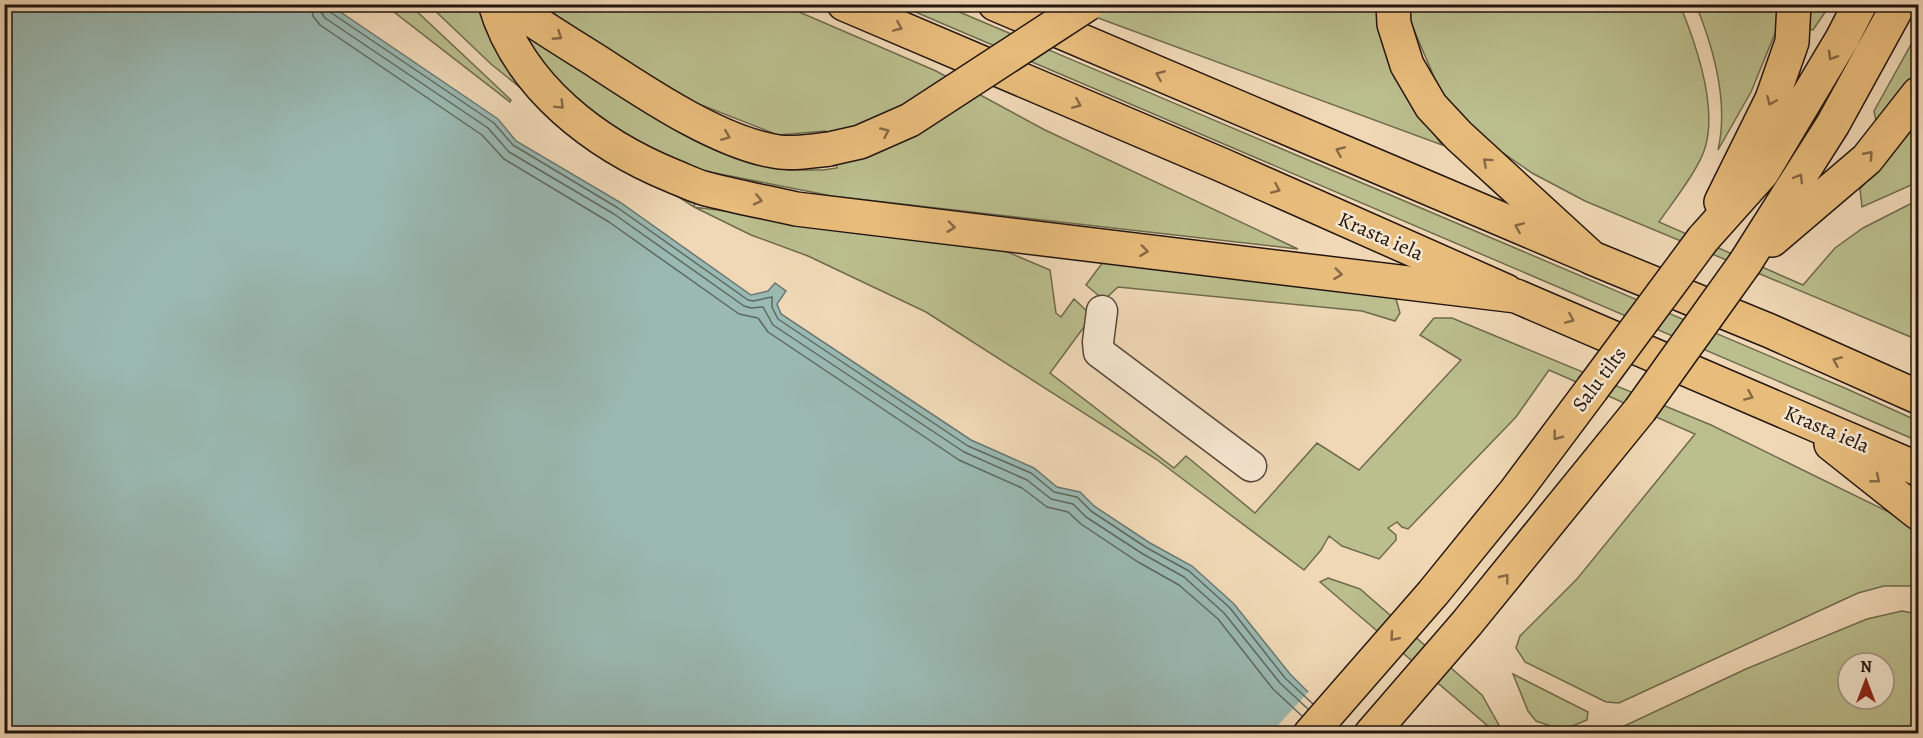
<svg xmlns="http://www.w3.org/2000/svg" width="1923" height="738" viewBox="0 0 1923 738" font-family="Alegreya,serif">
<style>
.green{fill:#bbbe8d;stroke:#6f6a4e;stroke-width:1.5;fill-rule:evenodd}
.water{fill:#9ab9b2;stroke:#6a7771;stroke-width:1.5}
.pier{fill:#f0d8b6}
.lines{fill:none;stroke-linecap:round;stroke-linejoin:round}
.shore{stroke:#5e6760;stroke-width:1.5}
.minor-casing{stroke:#564639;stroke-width:33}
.major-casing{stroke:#23150f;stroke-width:36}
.highway-casing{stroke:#23150f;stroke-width:36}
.minor{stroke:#f5e6d0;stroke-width:30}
.major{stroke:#e8bc7b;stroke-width:33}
.highway{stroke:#e8bc7b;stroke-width:33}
.highway-bridge-casing{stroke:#23150f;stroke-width:36;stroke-linecap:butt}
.highway-bridge{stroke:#e8bc7b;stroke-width:33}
.oneway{stroke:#866845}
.labels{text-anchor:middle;stroke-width:5;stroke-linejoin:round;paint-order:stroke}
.street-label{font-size:21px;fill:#23150f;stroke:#f5e6d0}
</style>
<rect width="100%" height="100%" fill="#f0d8b6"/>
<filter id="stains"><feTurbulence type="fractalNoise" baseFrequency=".00333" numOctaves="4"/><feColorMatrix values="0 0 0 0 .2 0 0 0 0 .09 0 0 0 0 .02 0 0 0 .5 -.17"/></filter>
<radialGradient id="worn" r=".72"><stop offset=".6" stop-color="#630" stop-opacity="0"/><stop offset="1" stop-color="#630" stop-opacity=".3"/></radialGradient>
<!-- green -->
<path class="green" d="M 385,5 L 410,5 L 511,100 L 510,102 Z
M 429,5 L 483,5 L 727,154 L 787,170 L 823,170 L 837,168 L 825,131 L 778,135 L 686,99 L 535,5 L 783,5 L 936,71 L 1045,130 L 1298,249 L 832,196 L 705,171 L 694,207 L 877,232 L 986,243 L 1050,270 L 1056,313 L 1061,317 L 1074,299 L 1092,316 L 1050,373 L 1174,468 L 1186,456 L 1255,513 L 1317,443 L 1359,470 L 1461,360 L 1420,335 L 1434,318 L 1452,318 L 1711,425 L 1903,519 L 1918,531 L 1918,586 L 1884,586 L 1858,593 L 1619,703 L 1606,702 L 1525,662 L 1516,648 L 1520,636 L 1577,579 L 1695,434 L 1549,370 L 1516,417 L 1408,529 L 1402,527 L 1397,522 L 1388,528 L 1396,535 L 1396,540 L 1379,559 L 1342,546 L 1329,536 L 1321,550 L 1304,570 L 1156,459 L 926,312 L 808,256 L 751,235 L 694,207 L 559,119 L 491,64 Z
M 899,5 L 943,5 L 1847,389 L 1918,421 L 1918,441 Z
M 1063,5 L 1376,5 L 1382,41 L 1400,85 L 1442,145 Z
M 1408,5 L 1680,5 C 1696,44 1718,106 1705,148 C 1699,169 1672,203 1659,222 L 1803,285 L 1835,248 L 1863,228 L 1918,200 L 1918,340 L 1585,201 L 1532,173 L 1477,135 L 1441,93 L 1411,23 Z
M 1696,5 L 1783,5 L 1783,14 L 1751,92 L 1718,150 C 1729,102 1714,49 1696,5 Z
M 1813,5 L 1830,5 L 1813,30 L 1809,29 L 1808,23 Z
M 1918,32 L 1918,70 L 1876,121 L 1874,111 Z
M 1918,121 L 1918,182 L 1862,207 L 1860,189 Z
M 1103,262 L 1388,292 L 1396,299 L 1400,313 L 1395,321 L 1362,311 L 1118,287 L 1104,300 L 1086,285 Z
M 1328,578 L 1360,589 L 1482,695 L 1500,727 L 1498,730 L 1488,726 L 1320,582 Z
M 1902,611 L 1918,614 L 1918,733 L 1627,734 L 1622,727 L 1746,669 L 1867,619 ZM 1848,663 L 1884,663 L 1884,699 L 1848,699 Z
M 1513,674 L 1588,712 L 1587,720 L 1563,730 L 1536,721 L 1528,711 Z"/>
<!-- water -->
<path class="water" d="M 4,5 L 330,5 L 498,119 L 516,141 L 621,203 L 751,295 L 768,291 L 775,283 L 786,291 L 777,304 L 781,314 L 971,440 L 1034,468 L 1057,487 L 1080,492 L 1094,506 L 1150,543 L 1192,566 L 1234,604 L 1290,674 L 1308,692 L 1358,733 L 5,733 Z"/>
<!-- pier -->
<path class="pier" d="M 1310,690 L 1360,731 L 1361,734 L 1271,733 Z"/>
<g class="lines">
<!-- shore -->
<path class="shore" d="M 311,4 L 313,16 L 320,25 L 482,135 L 504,159 L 609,222 L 739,314 L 758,318 L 768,332 L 959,460 L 1022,488 L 1047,507 L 1068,512 L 1081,524 L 1138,562 L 1179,585 L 1218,619 L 1273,689 L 1302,716
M 320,4 L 321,12 L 325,18 L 488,128 L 509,152 L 614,214 L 744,306 L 751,308 L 763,307 L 773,325 L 964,452 L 1027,480 L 1051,499 L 1073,504 L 1086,517 L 1143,554 L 1184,577 L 1224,613 L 1280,683 L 1308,709
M 327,4 L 330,12 L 494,123 L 513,145 L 618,208 L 748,300 L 753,301 L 772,297 L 772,307 L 778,319 L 968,446 L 1031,473 L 1054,492 L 1077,497 L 1091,511 L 1147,548 L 1189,571 L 1230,608 L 1285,678 L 1313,704"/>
<defs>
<path id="minor" d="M 1102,311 L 1098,342 L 1099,352 L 1251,466"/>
<path id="major" d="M 844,4 L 1222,165 L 1506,291
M 995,4 L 1588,256"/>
<path id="highway" d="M 495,4 C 519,87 597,145 673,176 C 683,180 693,185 703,188 C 733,196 765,202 796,209 L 1516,296 L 1918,469
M 509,4 C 538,25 568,43 598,62 C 647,94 721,144 779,152 C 795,154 812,151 829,149
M 1393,4 L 1394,24 L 1407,65 L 1431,106 L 1459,136 L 1592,258 L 1770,331 L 1918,397
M 1721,202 L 1772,99 L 1792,42 L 1794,4
M 1703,239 L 1762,173 L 1842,39 L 1860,4
M 1772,240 L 1867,159 L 1918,94
M 1745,263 L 1833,124 L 1899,4
M 1831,444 L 1918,513
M 1310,734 L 1433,593 L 1515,492 L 1592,389
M 1371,734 L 1467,623 L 1640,410"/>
</defs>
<!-- minor casing -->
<use href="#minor" class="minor-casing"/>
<!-- major casing -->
<use href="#major" class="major-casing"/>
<!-- highway casing -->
<use href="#highway" class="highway-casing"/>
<!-- minor -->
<use href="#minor" class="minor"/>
<!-- major -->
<use href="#major" class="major"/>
<!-- highway -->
<use href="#highway" class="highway"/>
<defs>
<path id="highway-bridge" d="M 829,149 L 860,142 L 910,120 L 1088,4
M 1592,389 L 1703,239
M 1640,410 L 1745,263"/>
</defs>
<!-- highway-bridge casing -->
<use href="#highway-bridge" class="highway-bridge-casing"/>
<!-- highway-bridge -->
<use href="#highway-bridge" class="highway-bridge"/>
</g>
<!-- one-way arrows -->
<defs><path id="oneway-chevron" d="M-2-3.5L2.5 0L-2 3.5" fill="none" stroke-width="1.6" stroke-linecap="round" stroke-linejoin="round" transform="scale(1.5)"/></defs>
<g class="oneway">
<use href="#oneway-chevron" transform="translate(898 27) rotate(23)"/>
<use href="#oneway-chevron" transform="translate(558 36) rotate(33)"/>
<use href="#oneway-chevron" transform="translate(1832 56) rotate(121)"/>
<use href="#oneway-chevron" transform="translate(1160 75) rotate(-157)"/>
<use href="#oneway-chevron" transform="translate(1771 101) rotate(113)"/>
<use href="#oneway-chevron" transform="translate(1077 104) rotate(23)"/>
<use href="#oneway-chevron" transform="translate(560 105) rotate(45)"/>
<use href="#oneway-chevron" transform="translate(885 132) rotate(-24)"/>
<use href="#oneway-chevron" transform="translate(726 136) rotate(22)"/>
<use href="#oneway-chevron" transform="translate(1340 151) rotate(-157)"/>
<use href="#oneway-chevron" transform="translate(1869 155) rotate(-48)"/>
<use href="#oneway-chevron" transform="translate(1487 162) rotate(-138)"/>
<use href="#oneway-chevron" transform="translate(1799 178) rotate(-58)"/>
<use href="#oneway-chevron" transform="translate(1276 189) rotate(24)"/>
<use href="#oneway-chevron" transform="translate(758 200) rotate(13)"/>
<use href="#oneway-chevron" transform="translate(951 227) rotate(7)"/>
<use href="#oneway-chevron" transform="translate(1519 227) rotate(-157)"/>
<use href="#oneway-chevron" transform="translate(1144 251) rotate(7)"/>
<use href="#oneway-chevron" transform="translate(1338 274) rotate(7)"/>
<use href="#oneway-chevron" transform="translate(1570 319) rotate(23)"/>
<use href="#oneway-chevron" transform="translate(1837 361) rotate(-156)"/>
<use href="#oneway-chevron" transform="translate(1749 396) rotate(23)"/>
<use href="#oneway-chevron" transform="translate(1557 436) rotate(127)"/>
<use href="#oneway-chevron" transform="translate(1876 479) rotate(39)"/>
<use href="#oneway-chevron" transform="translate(1505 578) rotate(-51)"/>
<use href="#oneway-chevron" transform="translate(1394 637) rotate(131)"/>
</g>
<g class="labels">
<!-- street labels -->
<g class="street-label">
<text transform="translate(1381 236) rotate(24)" y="7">Krasta iela</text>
<text transform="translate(1599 379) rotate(-53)" y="7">Salu tilts</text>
<text transform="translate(1827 429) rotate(23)" y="7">Krasta iela</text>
</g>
</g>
<!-- margin -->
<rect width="1923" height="738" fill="none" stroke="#f0d8b6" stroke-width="24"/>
<rect x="6" y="6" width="1911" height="726" fill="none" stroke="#23150f" stroke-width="3"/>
<rect x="12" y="12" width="1899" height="714" fill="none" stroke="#23150f" stroke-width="1.5"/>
<!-- north arrow -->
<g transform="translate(1866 681)"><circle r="28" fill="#f5e6d0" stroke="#a19283" stroke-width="1.5"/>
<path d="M0-4.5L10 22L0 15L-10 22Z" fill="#8f2418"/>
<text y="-9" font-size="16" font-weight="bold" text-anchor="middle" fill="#23150f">N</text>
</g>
<rect width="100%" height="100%" filter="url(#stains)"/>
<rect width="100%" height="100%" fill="url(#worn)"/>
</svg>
